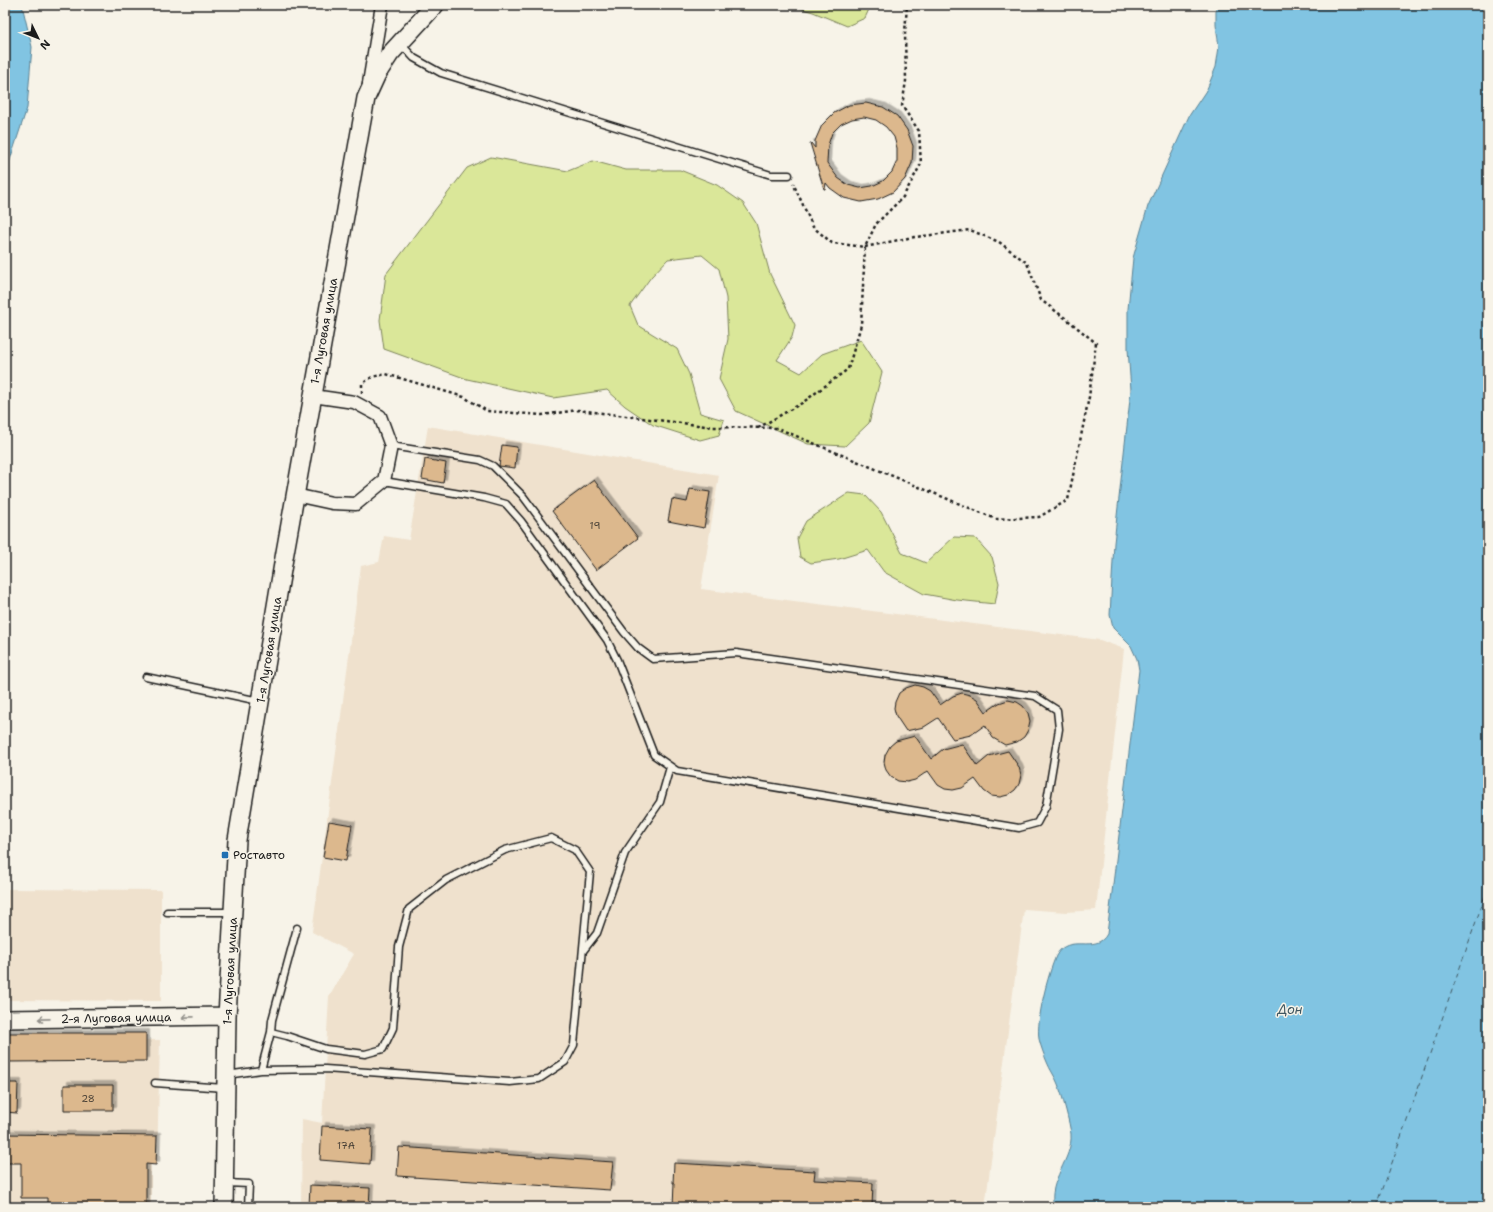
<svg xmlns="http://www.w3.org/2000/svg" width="1493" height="1212" viewBox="0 0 1493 1212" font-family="'Shantell Sans',sans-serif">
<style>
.built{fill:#efe1cd}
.green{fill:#dae799;stroke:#7b825a}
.water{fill:#81c4e2;stroke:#598193}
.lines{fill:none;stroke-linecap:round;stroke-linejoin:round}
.ferry{stroke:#3f5761;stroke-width:1;stroke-dasharray:5 4;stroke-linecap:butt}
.building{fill:#dcb88d;stroke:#1c1c1c;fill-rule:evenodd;filter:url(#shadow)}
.lane-casing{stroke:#1c1c1c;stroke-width:9}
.street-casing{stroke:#1c1c1c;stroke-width:15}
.secondary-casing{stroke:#1c1c1c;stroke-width:20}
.path{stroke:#1c1c1c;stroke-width:2.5;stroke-dasharray:3 3;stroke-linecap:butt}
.lane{stroke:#f7f3e8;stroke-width:6}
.street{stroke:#f7f3e8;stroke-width:12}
.secondary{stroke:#f7f3e8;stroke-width:17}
.oneway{stroke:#94928c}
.poi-dot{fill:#1f6fb2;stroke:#f7f3e8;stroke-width:1.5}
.labels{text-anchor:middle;stroke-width:3;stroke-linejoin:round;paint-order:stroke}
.number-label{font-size:10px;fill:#4c4338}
.street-label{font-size:12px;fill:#1c1c1c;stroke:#f7f3e8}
.poi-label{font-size:12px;fill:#1c1c1c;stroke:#f7f3e8;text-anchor:start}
.water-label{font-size:13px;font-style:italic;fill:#3f5761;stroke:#f7f3e8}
</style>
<defs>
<filter id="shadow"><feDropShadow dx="3.5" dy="-3.5" stdDeviation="0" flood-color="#0004"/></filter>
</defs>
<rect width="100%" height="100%" fill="#f7f3e8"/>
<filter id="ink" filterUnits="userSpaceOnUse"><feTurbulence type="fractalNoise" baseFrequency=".025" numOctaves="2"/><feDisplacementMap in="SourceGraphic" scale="8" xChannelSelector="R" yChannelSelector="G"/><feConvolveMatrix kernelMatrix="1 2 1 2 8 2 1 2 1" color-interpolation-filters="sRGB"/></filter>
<g filter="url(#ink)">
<!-- built -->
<path class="built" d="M 428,426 L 719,475 L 701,589 L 1100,640 L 1124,649 L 1096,910 L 1066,912 L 1024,909 L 985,1207 L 301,1207 L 302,1119 L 322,1123 L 329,996 L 354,954 L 312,932 L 361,566 L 379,562 L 384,536 L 409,540 Z
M 5,889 L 161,890 L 161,1001 L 5,1000 Z
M 5,1038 L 160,1040 L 157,1164 L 151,1163 L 151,1207 L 5,1207 Z"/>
<!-- green -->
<path class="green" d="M 789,5 L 871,5 L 865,18 L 847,26 L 813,12 Z
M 491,157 L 568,171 L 593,161 L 626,170 L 680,170 L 717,185 L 743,203 L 756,223 L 770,274 L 795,325 L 792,337 L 777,360 L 801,373 L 822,354 L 861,340 L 882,372 L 869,423 L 845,446 L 808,444 L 736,411 L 719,379 L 728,339 L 726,298 L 719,269 L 702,255 L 668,259 L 651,277 L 630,306 L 638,325 L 677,349 L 689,374 L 700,413 L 724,420 L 719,435 L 700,440 L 653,425 L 625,406 L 607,390 L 553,398 L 467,379 L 384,349 L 380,320 L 386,274 L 467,168 Z
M 849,493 L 865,495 L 881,512 L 902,553 L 926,563 L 954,537 L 975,538 L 992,557 L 999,583 L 995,604 L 957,600 L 924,594 L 884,572 L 868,550 L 839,559 L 811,563 L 800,557 L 797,538 L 806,521 Z"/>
<!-- water -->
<path class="water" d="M 5,5 L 22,5 L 32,47 L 27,108 L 7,169 L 5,169 Z
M 1216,5 L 1488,5 L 1488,1207 L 1054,1207 C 1047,1180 1073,1160 1071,1134 C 1070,1124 1062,1094 1058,1084 C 1055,1076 1050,1070 1047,1062 C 1044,1055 1041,1047 1039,1039 C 1036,1020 1048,974 1056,956 C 1068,932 1096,955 1107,934 L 1139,670 L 1137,659 L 1131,646 L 1113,628 L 1110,615 L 1114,543 L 1131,390 L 1128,349 L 1128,309 L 1133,258 L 1148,206 L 1189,116 L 1207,89 L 1216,67 L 1219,47 L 1216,25 Z"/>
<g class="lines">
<!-- ferry -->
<path class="ferry" d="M 1377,1207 L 1378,1203 L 1488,887"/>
</g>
<!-- building -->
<path class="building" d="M 866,103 L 883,107 L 897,116 L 907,130 L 913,146 L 912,163 L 905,179 L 893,192 L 878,199 L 861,202 L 844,198 L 830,188 L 826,183 L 825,189 L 824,189 L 810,143 L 811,143 L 815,148 L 815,141 L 822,125 L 834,113 L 849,105 ZM 864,117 L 876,120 L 886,127 L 894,137 L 897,148 L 897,161 L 892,172 L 883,181 L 872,186 L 860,188 L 848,185 L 838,178 L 827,163 L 828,145 L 832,133 L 841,124 L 852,119 Z
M 502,445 L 517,447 L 515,468 L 499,466 Z
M 425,459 L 446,463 L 443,483 L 422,479 Z
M 594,480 L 638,538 L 596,570 L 552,511 Z
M 690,489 L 710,492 L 704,528 L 668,521 L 672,499 L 687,502 Z
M 915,685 L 923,687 L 930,691 L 940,705 L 953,696 L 962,693 L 970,695 L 977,699 L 986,712 L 999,703 L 1008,700 L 1017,702 L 1023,706 L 1028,713 L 1030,721 L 1028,730 L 1024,737 L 1017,742 L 1005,745 L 993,738 L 985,725 L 971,735 L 953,739 L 938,718 L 924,727 L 906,731 L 896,716 L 894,708 L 895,702 L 899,693 L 906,688 Z
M 915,736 L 931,759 L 943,749 L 962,744 L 977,766 L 989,756 L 1008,751 L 1019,767 L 1021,775 L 1019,784 L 1015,790 L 1008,795 L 1000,797 L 991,796 L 984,791 L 975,779 L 962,788 L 953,790 L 945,789 L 938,785 L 928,771 L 915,780 L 907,782 L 898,781 L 891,777 L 886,770 L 884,762 L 885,755 L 890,746 L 896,741 Z
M 329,821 L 352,825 L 346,861 L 323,857 Z
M 5,1033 L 146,1033 L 146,1061 L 5,1062 Z
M 5,1083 L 18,1083 L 17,1113 L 5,1112 Z
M 64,1085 L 113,1085 L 113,1110 L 64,1110 Z
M 322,1126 L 372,1129 L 370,1164 L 320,1160 Z
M 5,1134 L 157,1136 L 156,1165 L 146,1164 L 146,1207 L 47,1207 L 47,1198 L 21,1198 L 21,1163 L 5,1163 Z
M 399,1147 L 613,1162 L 610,1190 L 397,1176 Z
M 674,1163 L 815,1171 L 814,1180 L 873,1183 L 872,1207 L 673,1207 L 674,1183 L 673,1183 Z
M 310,1185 L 370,1188 L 369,1207 L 309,1207 Z"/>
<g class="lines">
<defs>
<path id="lane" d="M 401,44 L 414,58 L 441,73 L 771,175 L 789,175
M 384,481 L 484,498 L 506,504 L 521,521 L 607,640 L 617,660 L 654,755 L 677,771 L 1019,828 L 1037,823 L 1046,806 L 1059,729 L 1057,710 L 1035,696 L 736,653 L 653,659 L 638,648 L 624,632 L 523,496 L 493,466 L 480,460 L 391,446
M 146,677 L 259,701
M 167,912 L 231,912
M 583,951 L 597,933 L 625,853 L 660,802 L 670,767
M 261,1070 L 271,1032 L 272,1020 L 297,928
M 227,1075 L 261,1070 L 325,1069 L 510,1082 L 539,1079 L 565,1062 L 574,1045 L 590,872 L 575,850 L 551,838 L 505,850 L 446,880 L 409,909 L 399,947 L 393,1028 L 383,1049 L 365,1054 L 326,1049 L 287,1036 L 271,1032
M 155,1083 L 224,1088
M 226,1183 L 249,1184 L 248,1207"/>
<path id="street" d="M 369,83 L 382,5
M 295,495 L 332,503 L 356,504 L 384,481 L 391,446 L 380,416 L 354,402 L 313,396"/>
<path id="secondary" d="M 5,1019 L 227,1016
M 224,1207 L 227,1016 L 237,840 L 284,558 L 366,98 L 377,74 L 390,54 L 435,5"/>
</defs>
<!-- lane casing -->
<use href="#lane" class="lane-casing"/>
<!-- street casing -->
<use href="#street" class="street-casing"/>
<!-- secondary casing -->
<use href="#secondary" class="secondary-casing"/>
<!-- path -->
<path class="path" d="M 362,393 L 362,384 L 372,377 L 386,374 L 464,397 L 487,411 L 542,415 L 578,410 L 713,427 L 777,428 L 996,519 L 1039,517 L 1068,500 L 1089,397 L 1096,343 L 1069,321 L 1041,300 L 1027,263 L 999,242 L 970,230 L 908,238 L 865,247 L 832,243 L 813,227 L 793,183
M 758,428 L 802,403 L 848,369 L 861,325 L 865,247 L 876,224 L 903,197 L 921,164 L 919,131 L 902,106 L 906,81 L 905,33 L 907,5"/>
<!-- lane -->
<use href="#lane" class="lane"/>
<!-- street -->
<use href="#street" class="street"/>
<!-- secondary -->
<use href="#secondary" class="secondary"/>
</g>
<!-- one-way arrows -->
<defs><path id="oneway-shaft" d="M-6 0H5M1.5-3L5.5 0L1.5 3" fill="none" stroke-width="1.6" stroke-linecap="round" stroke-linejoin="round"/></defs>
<g class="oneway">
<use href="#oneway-shaft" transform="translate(188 1017) rotate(179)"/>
<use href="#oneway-shaft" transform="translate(44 1019) rotate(179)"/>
</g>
</g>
<!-- markers -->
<rect class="poi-dot" x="221" y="851" width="8" height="8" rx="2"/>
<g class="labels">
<!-- number labels -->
<g class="number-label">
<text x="595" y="529">19</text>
<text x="88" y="1102">28</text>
<text x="346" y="1149">17А</text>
</g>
<!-- street labels -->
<g class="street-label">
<text transform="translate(324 331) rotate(-80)" y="4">1-я Луговая улица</text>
<text transform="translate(269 650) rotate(-81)" y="4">1-я Луговая улица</text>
<text transform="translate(230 971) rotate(-87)" y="4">1-я Луговая улица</text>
<text transform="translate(116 1018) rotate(-1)" y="4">2-я Луговая улица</text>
</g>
<!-- poi labels -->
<g class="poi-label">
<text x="233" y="859">Роставто</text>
</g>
<!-- water labels -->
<g class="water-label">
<text x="1290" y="1014">Дон</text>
</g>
</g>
<!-- margin -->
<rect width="1493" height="1212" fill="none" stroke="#f7f3e8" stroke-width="20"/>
<rect x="10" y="10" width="1473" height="1192" fill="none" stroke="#1c1c1c" stroke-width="1.5" filter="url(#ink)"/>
<!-- north arrow -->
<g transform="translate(38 38) rotate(133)" stroke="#f7f3e8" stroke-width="3" paint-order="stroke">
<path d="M0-3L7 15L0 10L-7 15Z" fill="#1c1c1c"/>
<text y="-6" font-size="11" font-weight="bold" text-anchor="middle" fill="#1c1c1c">N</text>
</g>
</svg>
